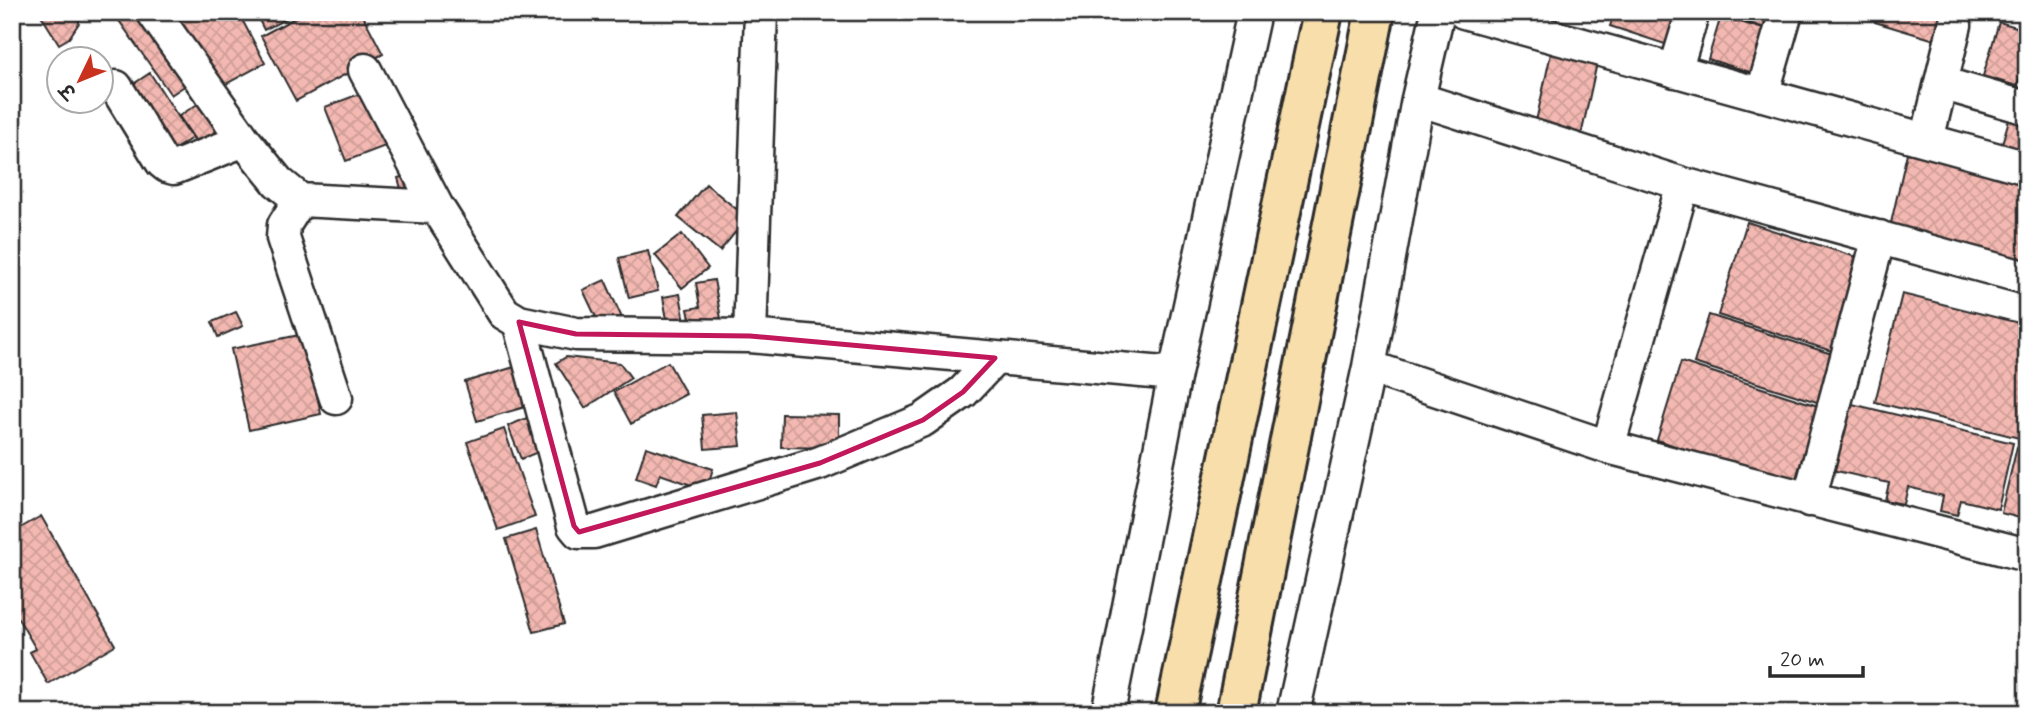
<svg xmlns="http://www.w3.org/2000/svg" width="2039" height="725" viewBox="0 0 2039 725" font-family="Mynerve,'Playpen Sans Deva',sans-serif">
<style>
.building{fill:url(#building-cross-hatch);stroke:#2b2b2b;stroke-width:2}
.lines{fill:none;stroke-linecap:round;stroke-linejoin:round}
.minor-casing{stroke:#2b2b2b;stroke-width:37}
.major-casing{stroke:#2b2b2b;stroke-width:44}
.minor{stroke:#fff;stroke-width:32}
.major{stroke:#f8deab;stroke-width:38}
.marked{fill:none;stroke:#c2185b;stroke-width:5;stroke-linejoin:round}
</style>
<defs>
<pattern id="building-cross-hatch" width="8" height="8" patternUnits="userSpaceOnUse" patternTransform="scale(1.75)"><rect width="8" height="8" fill="#f3b8b1"/><path d="M0 0l8 8M0 8l8-8" fill="none" stroke="#d09e98"/></pattern>
</defs>
<rect width="100%" height="100%" fill="#fff"/>
<filter id="ink" filterUnits="userSpaceOnUse"><feTurbulence type="fractalNoise" baseFrequency=".0143" numOctaves="2"/><feDisplacementMap in="SourceGraphic" scale="14" xChannelSelector="R" yChannelSelector="G"/><feConvolveMatrix kernelMatrix="1 2 1 2 8 2 1 2 1" color-interpolation-filters="sRGB"/></filter>
<g filter="url(#ink)">
<!-- building -->
<path class="building" d="M 39,12 L 79,12 L 79,23 L 69,38 L 59,44 Z
M 113,12 L 149,12 L 195,79 L 171,95 Z
M 171,12 L 238,12 L 265,63 L 213,91 Z
M 255,12 L 297,12 L 298,13 L 264,30 Z
M 306,12 L 361,12 L 383,54 L 296,101 L 261,36 Z
M 1615,12 L 1680,12 L 1677,48 L 1610,26 Z
M 1716,12 L 1783,12 L 1777,32 Z
M 1878,12 L 1946,12 L 1938,41 L 1875,22 Z
M 1721,16 L 1776,33 L 1763,76 L 1708,59 Z
M 1999,22 L 2027,30 L 2027,53 L 2017,86 L 1983,76 Z
M 1551,53 L 1597,63 L 1581,136 L 1535,126 Z
M 150,73 L 192,138 L 164,156 L 123,91 Z
M 367,91 L 388,145 L 346,161 L 325,107 Z
M 207,98 L 226,125 L 197,143 L 179,116 Z
M 2012,110 L 2027,115 L 2027,158 L 2000,150 Z
M 1907,153 L 2027,180 L 2027,268 L 1888,236 Z
M 416,173 L 422,194 L 404,199 L 398,178 Z
M 706,184 L 747,218 L 720,251 L 678,217 Z
M 1747,222 L 1868,261 L 1838,353 L 1718,315 Z
M 682,234 L 708,268 L 682,288 L 655,255 Z
M 648,251 L 658,291 L 629,298 L 619,258 Z
M 605,280 L 622,318 L 601,328 L 583,290 Z
M 714,280 L 722,324 L 692,329 L 688,309 L 700,307 L 696,283 Z
M 680,294 L 686,328 L 669,331 L 663,297 Z
M 1902,294 L 2027,325 L 2027,440 L 1875,402 Z
M 236,312 L 243,326 L 218,337 L 212,322 Z
M 1709,315 L 1835,355 L 1820,403 L 1694,363 Z
M 304,334 L 321,414 L 249,430 L 231,349 Z
M 566,357 L 620,363 L 631,378 L 585,408 L 556,363 Z
M 668,362 L 686,394 L 631,424 L 614,392 Z
M 1681,362 L 1818,406 L 1794,485 L 1657,440 Z
M 521,365 L 532,405 L 477,421 L 465,382 Z
M 1848,403 L 2013,443 L 1998,509 L 1961,500 L 1957,515 L 1940,511 L 1943,496 L 1908,487 L 1904,504 L 1885,500 L 1889,483 L 1832,470 Z
M 737,412 L 741,446 L 705,449 L 702,415 Z
M 536,414 L 550,447 L 521,459 L 508,426 Z
M 782,414 L 839,415 L 839,448 L 781,447 Z
M 504,429 L 535,517 L 498,530 L 467,442 Z
M 646,447 L 713,469 L 706,490 L 660,474 L 656,485 L 636,478 Z
M 2017,447 L 2027,449 L 2027,520 L 2001,513 Z
M 41,516 L 115,645 L 48,684 L 30,652 L 36,649 L 12,608 L 12,533 Z
M 536,530 L 564,624 L 534,632 L 506,539 Z"/>
<g class="lines">
<defs>
<path id="minor" d="M 153,12 L 244,140 L 278,182 L 300,200 L 437,207
M 1464,12 L 2027,168
M 365,70 L 437,207 L 504,313 L 519,322 L 574,526 L 579,532 L 594,532 L 820,463 L 923,420 L 963,392 L 995,358
M 1675,71 L 1693,12
M 1941,83 L 2027,108
M 116,87 L 162,162 L 167,166 L 174,168 L 244,140
M 1762,95 L 1786,12
M 1418,99 L 1683,184 L 2027,278
M 1927,140 L 1955,25
M 300,200 L 284,225 L 283,238 L 336,398
M 519,322 L 576,334 L 750,336 L 1175,374
M 750,336 L 761,12
M 1369,367 L 1608,447 L 2027,555
M 1608,447 L 1683,184
M 1809,500 L 1879,237
M 1108,713 L 1175,374 L 1254,12
M 1293,713 L 1369,367 L 1418,99 L 1438,12"/>
<path id="major" d="M 1175,713 L 1323,12
M 1236,713 L 1375,12"/>
</defs>
<!-- minor casing -->
<use href="#minor" class="minor-casing"/>
<!-- major casing -->
<use href="#major" class="major-casing"/>
<!-- minor -->
<use href="#minor" class="minor"/>
<!-- major -->
<use href="#major" class="major"/>
</g>
</g>
<!-- marked area -->
<path class="marked" d="M 519,322 L 576,334 L 750,336 L 995,358 L 963,392 L 923,420 L 820,463 L 579,532 L 574,526 Z"/>
<!-- margin -->
<rect width="2039" height="725" fill="none" stroke="#fff" stroke-width="42"/>
<rect x="21" y="21" width="1997" height="683" fill="none" stroke="#2b2b2b" stroke-width="2.5" filter="url(#ink)"/>
<!-- north arrow -->
<g transform="translate(80 80) rotate(227)"><circle r="33" fill="#ffffff" stroke="#aaaaaa" stroke-width="2"/>
<path d="M0-5L12 26L0 18L-12 26Z" fill="#c8321e"/>
<text y="-10" font-size="19" font-weight="bold" text-anchor="middle" fill="#2b2b2b">उ</text>
</g>
<!-- scale -->
<path d="M1770 666v10h93v-10" fill="none" stroke="#2b2b2b" stroke-width="3.5"/>
<text x="1780" y="666" font-size="21" fill="#2b2b2b" stroke="#ffffff" stroke-width="5" paint-order="stroke">20 m</text>
</svg>
